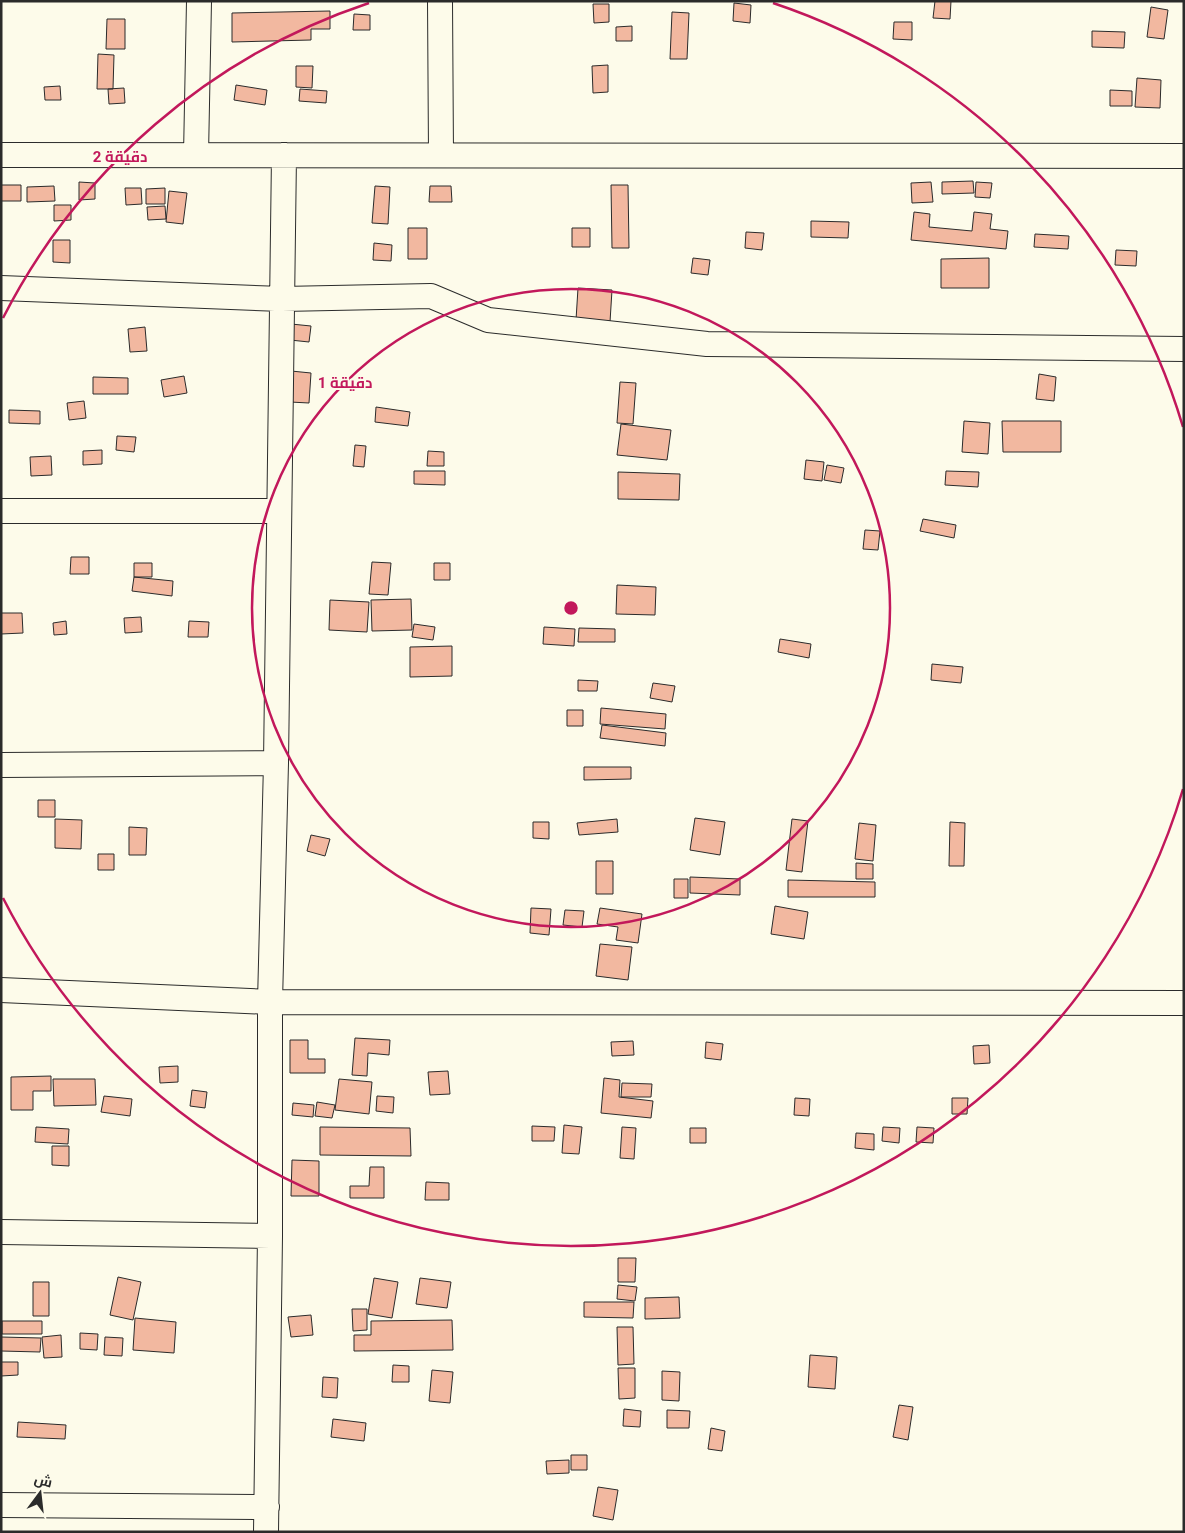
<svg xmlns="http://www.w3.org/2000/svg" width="1185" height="1533" viewBox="0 0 1185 1533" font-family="Roboto,Cairo,sans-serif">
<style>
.building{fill:#f2b8a0;stroke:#2b2b2b}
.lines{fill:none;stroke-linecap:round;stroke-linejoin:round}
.minor-casing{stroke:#2b2b2b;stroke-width:26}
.minor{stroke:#fdfbea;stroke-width:24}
.ring{fill:none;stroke:#c2185b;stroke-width:2.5}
.centre{fill:#c2185b;stroke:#fdfbea;stroke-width:2.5}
.ring-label{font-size:15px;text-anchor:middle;font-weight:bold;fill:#c2185b;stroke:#fdfbea;stroke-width:4;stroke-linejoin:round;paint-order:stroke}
</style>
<rect width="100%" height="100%" fill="#fdfbea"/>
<!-- building -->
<path class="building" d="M 935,1 L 951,1 L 950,19 L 933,18 Z
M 734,3 L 751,5 L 750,23 L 733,21 Z
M 593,4 L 609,4 L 609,22 L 594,23 Z
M 1151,7 L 1168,10 L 1164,39 L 1147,37 Z
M 330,11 L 330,29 L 311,29 L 311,40 L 232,42 L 232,13 Z
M 672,12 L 689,13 L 687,59 L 670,59 Z
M 354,14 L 370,15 L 370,30 L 353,30 Z
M 107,19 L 125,19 L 125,49 L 106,49 Z
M 894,22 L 912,22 L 912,40 L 893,39 Z
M 632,26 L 632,41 L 616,41 L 616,27 Z
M 1092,31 L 1125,32 L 1124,48 L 1092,47 Z
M 98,54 L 114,55 L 113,89 L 97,89 Z
M 608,65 L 608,92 L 593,93 L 592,66 Z
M 296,66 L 313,66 L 312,88 L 296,87 Z
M 1137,78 L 1161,80 L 1160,108 L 1135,107 Z
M 236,85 L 267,90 L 265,105 L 234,100 Z
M 60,86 L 61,100 L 45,100 L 44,87 Z
M 124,88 L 125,103 L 109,104 L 108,89 Z
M 300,89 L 327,91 L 326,103 L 299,101 Z
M 1110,90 L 1132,91 L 1132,106 L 1110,106 Z
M 973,181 L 974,193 L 942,194 L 942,182 Z
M 79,182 L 95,183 L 95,199 L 79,200 Z
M 931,182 L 933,202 L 912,203 L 911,183 Z
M 976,182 L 992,183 L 990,198 L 975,197 Z
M 1,185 L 21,185 L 21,201 L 1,201 Z
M 611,185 L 628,185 L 629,248 L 612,248 Z
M 54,186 L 55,201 L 27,202 L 27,187 Z
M 375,186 L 390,187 L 388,224 L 372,223 Z
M 430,186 L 451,186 L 452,202 L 429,202 Z
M 125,188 L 141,188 L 142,204 L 126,205 Z
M 165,188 L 165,204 L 146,204 L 146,189 Z
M 169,191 L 187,193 L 183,224 L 166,222 Z
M 54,205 L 71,205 L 71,220 L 54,221 Z
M 165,206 L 166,219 L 148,220 L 147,207 Z
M 914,212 L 930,214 L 929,227 L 972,231 L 974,212 L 992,214 L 990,229 L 1008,231 L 1006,249 L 911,240 Z
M 811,221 L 849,222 L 848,238 L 811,237 Z
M 408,228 L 427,228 L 427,259 L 408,259 Z
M 572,228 L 590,228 L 590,247 L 572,247 Z
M 746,232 L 764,233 L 762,250 L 745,248 Z
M 1035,234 L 1069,236 L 1068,249 L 1034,247 Z
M 53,240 L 70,240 L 70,263 L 53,262 Z
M 374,243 L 392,245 L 391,261 L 373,260 Z
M 1116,250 L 1137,251 L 1136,266 L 1115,265 Z
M 693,258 L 710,260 L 708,275 L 691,273 Z
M 989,258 L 989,288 L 941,288 L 941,259 Z
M 578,288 L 612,290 L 610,322 L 576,320 Z
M 291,324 L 311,326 L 309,342 L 290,340 Z
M 145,327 L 147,351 L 130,352 L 128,329 Z
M 291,371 L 311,373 L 309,403 L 290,402 Z
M 1039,374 L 1056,377 L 1054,401 L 1036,399 Z
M 184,376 L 187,393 L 164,397 L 161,380 Z
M 93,377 L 128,378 L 128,394 L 93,394 Z
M 620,382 L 636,383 L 633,424 L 617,423 Z
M 84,401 L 86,418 L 69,420 L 67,403 Z
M 376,407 L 410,412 L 408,426 L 375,422 Z
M 9,410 L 40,411 L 40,424 L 9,423 Z
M 964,421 L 990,423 L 988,454 L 962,452 Z
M 1002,421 L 1061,421 L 1061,452 L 1003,452 Z
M 621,424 L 671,430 L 667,460 L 617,455 Z
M 117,436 L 136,437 L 134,452 L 116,450 Z
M 355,445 L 366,446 L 364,467 L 353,466 Z
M 102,450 L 102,464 L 83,465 L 83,451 Z
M 428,451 L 444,452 L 444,466 L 427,466 Z
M 51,456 L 52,475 L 31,476 L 30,457 Z
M 806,460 L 824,462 L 822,481 L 804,479 Z
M 827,465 L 844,468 L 841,483 L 824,480 Z
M 414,471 L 445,471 L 445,485 L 414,484 Z
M 946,471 L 979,472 L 978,487 L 945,485 Z
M 618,472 L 680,474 L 679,500 L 618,499 Z
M 923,519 L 956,525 L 954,538 L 920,531 Z
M 865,530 L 880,531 L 878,550 L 863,549 Z
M 71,557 L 89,557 L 89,574 L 70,574 Z
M 372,562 L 391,563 L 388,595 L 369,594 Z
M 134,563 L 152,563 L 152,577 L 134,577 Z
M 434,563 L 450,563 L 450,580 L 434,580 Z
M 134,577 L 173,581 L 172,596 L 132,591 Z
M 617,585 L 656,587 L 655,615 L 616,614 Z
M 411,599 L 412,630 L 372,631 L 371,600 Z
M 330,600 L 369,602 L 367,632 L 329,630 Z
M 1,613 L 22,613 L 23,633 L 1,634 Z
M 141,617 L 142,632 L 125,633 L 124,618 Z
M 66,621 L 67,634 L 54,635 L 53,623 Z
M 189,621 L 209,622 L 208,637 L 188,637 Z
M 414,624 L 435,627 L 433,640 L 412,637 Z
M 544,627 L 575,629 L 574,646 L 543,644 Z
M 579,628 L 615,629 L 615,642 L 578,642 Z
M 780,639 L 811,644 L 809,658 L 778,652 Z
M 452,646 L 452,676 L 410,677 L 410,647 Z
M 932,664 L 963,667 L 961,683 L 931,680 Z
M 578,680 L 598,681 L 597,691 L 578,691 Z
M 653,683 L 675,686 L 672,702 L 650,698 Z
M 601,708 L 666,714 L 665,729 L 600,724 Z
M 567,710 L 583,710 L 583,726 L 567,726 Z
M 602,725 L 666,733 L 665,746 L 600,738 Z
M 584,767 L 631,767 L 631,779 L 584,780 Z
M 38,800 L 55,800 L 55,817 L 38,817 Z
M 695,818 L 725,822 L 720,855 L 690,850 Z
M 55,819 L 82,820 L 81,849 L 55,848 Z
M 617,819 L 618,832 L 579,835 L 577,823 Z
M 792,819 L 808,821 L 802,872 L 786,870 Z
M 533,822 L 549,822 L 549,839 L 533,838 Z
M 950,822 L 965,823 L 964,866 L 949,866 Z
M 859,823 L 876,825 L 873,861 L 855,859 Z
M 129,827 L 147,828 L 146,855 L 129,855 Z
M 311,835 L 330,839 L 325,856 L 307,851 Z
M 98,854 L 114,854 L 114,870 L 98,870 Z
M 596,861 L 613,861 L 613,894 L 596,894 Z
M 856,863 L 873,864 L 873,879 L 856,879 Z
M 690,877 L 740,879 L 740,895 L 690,893 Z
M 674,879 L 688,879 L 688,898 L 674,898 Z
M 788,880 L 875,882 L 875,897 L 788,897 Z
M 775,906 L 808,912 L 804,939 L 771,934 Z
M 531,908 L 551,909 L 549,935 L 530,933 Z
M 600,908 L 642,914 L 638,943 L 616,940 L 618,927 L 597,924 Z
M 565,910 L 584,911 L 582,927 L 563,925 Z
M 600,944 L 632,947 L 628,980 L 596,976 Z
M 355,1038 L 390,1040 L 389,1055 L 368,1053 L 367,1076 L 352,1075 Z
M 290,1040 L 308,1040 L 308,1059 L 325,1059 L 325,1073 L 290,1073 Z
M 633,1041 L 634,1055 L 612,1056 L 611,1042 Z
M 706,1042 L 723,1044 L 721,1060 L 705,1058 Z
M 989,1045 L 990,1063 L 974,1064 L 973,1046 Z
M 178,1066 L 178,1082 L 160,1083 L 159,1067 Z
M 448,1071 L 450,1094 L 430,1095 L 428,1072 Z
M 51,1076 L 51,1091 L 33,1091 L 33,1110 L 11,1110 L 11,1077 Z
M 604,1078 L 620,1080 L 619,1097 L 653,1101 L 651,1118 L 601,1113 Z
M 53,1079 L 95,1079 L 96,1105 L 54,1106 Z
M 339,1079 L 372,1082 L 369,1114 L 335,1110 Z
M 622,1083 L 652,1084 L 651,1097 L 621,1097 Z
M 192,1090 L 207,1092 L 205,1108 L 190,1106 Z
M 104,1096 L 132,1099 L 130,1116 L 101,1112 Z
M 377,1096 L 394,1097 L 393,1113 L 376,1111 Z
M 795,1098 L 810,1099 L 809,1116 L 794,1115 Z
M 952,1098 L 968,1098 L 967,1114 L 952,1114 Z
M 317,1102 L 335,1105 L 332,1118 L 315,1116 Z
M 293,1103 L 314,1105 L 313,1117 L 292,1115 Z
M 564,1125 L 582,1127 L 579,1154 L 562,1153 Z
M 532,1126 L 555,1127 L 554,1141 L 532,1141 Z
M 36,1127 L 69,1129 L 68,1144 L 35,1142 Z
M 320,1127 L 410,1128 L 411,1156 L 320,1155 Z
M 622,1127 L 636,1128 L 634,1159 L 620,1158 Z
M 883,1127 L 900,1128 L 899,1143 L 882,1141 Z
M 917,1127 L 934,1128 L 933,1143 L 916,1142 Z
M 690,1128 L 706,1128 L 706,1143 L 690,1143 Z
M 856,1133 L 874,1134 L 874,1150 L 855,1148 Z
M 52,1146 L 69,1146 L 69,1166 L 52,1165 Z
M 292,1160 L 319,1161 L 319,1196 L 291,1196 Z
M 370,1167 L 384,1167 L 384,1198 L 350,1198 L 350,1186 L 369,1186 Z
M 426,1182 L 449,1183 L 449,1200 L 425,1200 Z
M 618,1258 L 636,1258 L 635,1282 L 618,1282 Z
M 118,1277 L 141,1282 L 133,1320 L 110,1315 Z
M 374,1278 L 398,1282 L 392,1318 L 368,1314 Z
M 420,1278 L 451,1282 L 447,1308 L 416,1304 Z
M 33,1282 L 49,1282 L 49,1316 L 33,1316 Z
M 618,1285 L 637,1287 L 635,1301 L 617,1299 Z
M 679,1297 L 680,1318 L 645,1319 L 645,1298 Z
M 584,1302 L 634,1302 L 633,1318 L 584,1317 Z
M 352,1309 L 367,1309 L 367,1330 L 353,1331 Z
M 311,1315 L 313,1335 L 291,1337 L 288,1317 Z
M 135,1318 L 176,1322 L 174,1353 L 133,1350 Z
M 452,1320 L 453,1350 L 354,1351 L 354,1335 L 371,1335 L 371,1321 Z
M 2,1321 L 42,1321 L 42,1334 L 2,1334 Z
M 617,1327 L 633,1327 L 634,1364 L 618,1365 Z
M 80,1333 L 98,1334 L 97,1350 L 80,1349 Z
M 61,1335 L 62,1357 L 44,1358 L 42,1337 Z
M 1,1337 L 41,1338 L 40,1352 L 1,1351 Z
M 105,1337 L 123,1338 L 122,1356 L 104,1355 Z
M 810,1355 L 837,1357 L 835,1389 L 808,1387 Z
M 1,1362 L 18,1362 L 18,1375 L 1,1376 Z
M 393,1365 L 409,1366 L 409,1382 L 392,1382 Z
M 618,1368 L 635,1368 L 635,1398 L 619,1399 Z
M 432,1370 L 453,1372 L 450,1403 L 429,1401 Z
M 662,1371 L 680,1372 L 679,1401 L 662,1400 Z
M 323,1377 L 338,1378 L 337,1398 L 322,1397 Z
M 899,1405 L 913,1407 L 908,1440 L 893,1437 Z
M 624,1409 L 641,1411 L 640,1427 L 623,1426 Z
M 667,1410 L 690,1411 L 689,1428 L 667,1428 Z
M 333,1419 L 366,1423 L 364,1441 L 331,1437 Z
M 18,1422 L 66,1425 L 65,1439 L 17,1437 Z
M 711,1428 L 725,1431 L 722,1451 L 708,1449 Z
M 571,1455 L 587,1455 L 587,1470 L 571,1470 Z
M 569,1460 L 569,1473 L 547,1474 L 546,1461 Z
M 598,1487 L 618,1490 L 613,1520 L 593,1516 Z"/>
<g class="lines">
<defs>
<path id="minor" d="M 440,1 L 441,155
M 1,155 L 1184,156
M 196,155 L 199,1
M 1,288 L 282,299 L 431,296 L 488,320 L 707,344 L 1184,349
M 1,511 L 279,511
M 1,765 L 276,763
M 1,990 L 270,1002 L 1184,1003
M 1,1232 L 270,1236
M 1,1505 L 267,1507
M 266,1532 L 270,1236 L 270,1002 L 276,763 L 284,155"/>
</defs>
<!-- minor casing -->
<use href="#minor" class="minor-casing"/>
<!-- minor -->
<use href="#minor" class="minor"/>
</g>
<!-- distance rings -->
<g class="ring">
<circle cx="571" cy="608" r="319"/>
<path d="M1183 789A638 638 0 0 1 3 898M3 318A638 638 0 0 1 369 3M773 3A638 638 0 0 1 1183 427"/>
</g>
<circle cx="571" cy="608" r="8" class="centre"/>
<g class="ring-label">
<text x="120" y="162">2 دقيقة</text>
<text x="345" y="388">1 دقيقة</text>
</g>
<!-- border -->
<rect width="1185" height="1533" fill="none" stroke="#2b2b2b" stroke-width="5"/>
<!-- north arrow -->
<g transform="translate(40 1493) rotate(15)" stroke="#fdfbea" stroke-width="4" paint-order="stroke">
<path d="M0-4L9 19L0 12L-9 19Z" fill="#2b2b2b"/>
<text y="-8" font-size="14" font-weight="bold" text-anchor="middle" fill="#2b2b2b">ش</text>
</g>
</svg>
